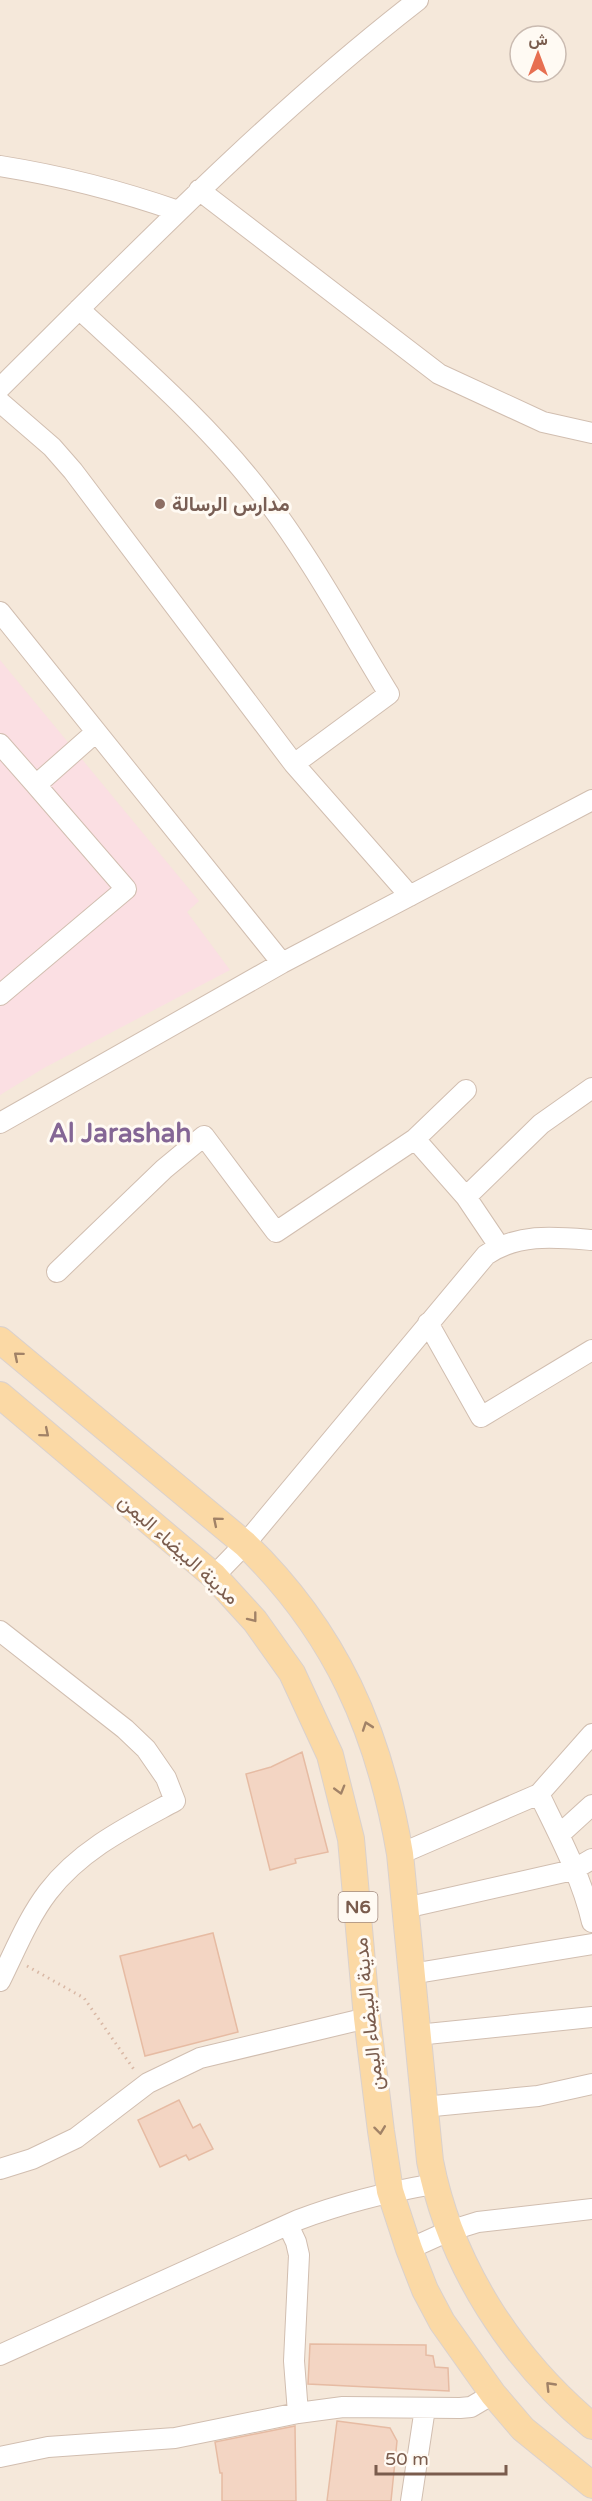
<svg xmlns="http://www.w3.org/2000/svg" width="592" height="2501" viewBox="0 0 592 2501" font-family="'Varela Round',Vazirmatn,sans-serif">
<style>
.residential{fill:#f5e8da;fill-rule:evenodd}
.medical{fill:#fbdfe3}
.building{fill:#f3d5c3;stroke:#e6bba3;stroke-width:1.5}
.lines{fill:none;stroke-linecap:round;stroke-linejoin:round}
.minor-casing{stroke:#d1beb0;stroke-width:22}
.major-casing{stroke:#dad1cd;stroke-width:28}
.path{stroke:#d9b8a5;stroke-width:3;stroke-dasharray:1.5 4.5;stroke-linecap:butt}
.minor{stroke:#fff;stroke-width:20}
.major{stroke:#fbd9a5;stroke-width:26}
.oneway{stroke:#a18267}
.education-dot{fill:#8d6e63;stroke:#fffaf3;stroke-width:2}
.labels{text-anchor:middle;stroke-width:6;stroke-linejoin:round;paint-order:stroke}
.shield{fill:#fffaf3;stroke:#a28b7f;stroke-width:1.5}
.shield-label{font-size:18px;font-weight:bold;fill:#7a5c4d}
.education-label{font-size:20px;font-weight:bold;fill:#785e54;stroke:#fffaf3;text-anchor:start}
.street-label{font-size:20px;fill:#7a5c4d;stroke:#fffaf3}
.district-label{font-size:26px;font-weight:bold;fill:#846695;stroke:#fffaf3}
</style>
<rect width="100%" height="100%" fill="#fdf6ec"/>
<!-- residential -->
<path class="residential" d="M 0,0 L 592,0 L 592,2501 L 0,2501 ZM 520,36 L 556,36 L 556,72 L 520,72 Z"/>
<!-- medical -->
<path class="medical" d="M 0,660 L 199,901 L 187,912 L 230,970 L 44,1068 L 0,1095 Z"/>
<!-- building -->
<path class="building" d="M 302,1752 L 328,1852 L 295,1859 L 296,1863 L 270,1870 L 246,1774 L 271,1767 Z
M 213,1933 L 238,2032 L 145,2056 L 120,1956 Z
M 179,2100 L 193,2128 L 200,2124 L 213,2149 L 189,2160 L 186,2155 L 160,2167 L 138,2120 Z
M 310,2344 L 426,2345 L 426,2355 L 433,2356 L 435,2367 L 448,2368 L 449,2391 L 308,2384 Z
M 337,2421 L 390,2428 L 397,2441 L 391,2501 L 327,2501 Z
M 295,2426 L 296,2501 L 222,2501 L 222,2473 L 220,2473 L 215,2442 Z"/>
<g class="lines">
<defs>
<path id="minor" d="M 0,166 C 63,176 118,190 178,211
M 199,190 L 439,374 L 543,422 L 592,433
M 79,309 C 143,368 209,425 262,494 C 310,556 348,627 389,694 L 294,764
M 0,388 C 135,254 267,117 418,0
M 0,402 L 52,447 L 73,471 L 294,764 L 410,896
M 0,612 L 282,963
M 0,744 L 36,785 L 96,732
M 0,995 L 126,889 L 36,785
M 0,1123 L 282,963 L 592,800
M 415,1139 L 466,1197 L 499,1246
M 466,1197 L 541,1124 L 592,1088
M 57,1272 L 164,1169 L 204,1136 L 276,1232 L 415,1139 L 466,1090
M 428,1323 L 481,1417 L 592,1350
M 214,1576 L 245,1544 L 486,1255 C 518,1233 555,1237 592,1240
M 0,1631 L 125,1729 L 146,1749 L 166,1778 L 175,1801 C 129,1826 81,1849 48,1892 C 28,1918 15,1951 0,1981
M 539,1794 C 559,1835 582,1878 592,1922
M 559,1835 L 592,1805
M 400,1854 L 539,1794 L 592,1734
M 405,1908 L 573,1870 L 592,1859
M 411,1974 L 592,1944
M 417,2035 L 592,2017
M 423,2107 L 538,2096 L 592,2084
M 0,2169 L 32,2159 L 76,2138 L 148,2083 L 200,2058 L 367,2018
M 288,2225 L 296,2242 L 299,2255 L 294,2361 L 298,2413
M 409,2249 L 449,2231 L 478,2222 L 592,2209
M 0,2355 L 298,2220 C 343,2203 387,2192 434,2184
M 0,2457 L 48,2447 L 175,2438 L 298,2413 L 343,2407 L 460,2408 L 471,2407 L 493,2394
M 411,2501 L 425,2408"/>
<path id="major" d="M 0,1340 L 245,1544 C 336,1632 379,1731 400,1854 L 430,2161 C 450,2264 511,2359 592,2426
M 0,1395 L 214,1576 L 255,1621 L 292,1673 L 330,1755 L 351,1839 L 367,2018 L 381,2131 L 390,2191 L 409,2249 L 425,2290 L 442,2322 L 493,2394 L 523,2429 L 592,2485"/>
</defs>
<!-- minor casing -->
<use href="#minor" class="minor-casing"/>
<!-- major casing -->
<use href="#major" class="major-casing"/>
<!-- path -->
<path class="path" d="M 27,1966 L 84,1998 L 135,2071"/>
<!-- minor -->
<use href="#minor" class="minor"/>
<!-- major -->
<use href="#major" class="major"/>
</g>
<!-- one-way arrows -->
<defs><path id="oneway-chevron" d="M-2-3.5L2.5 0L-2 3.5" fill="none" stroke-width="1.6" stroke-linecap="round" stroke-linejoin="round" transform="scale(1.5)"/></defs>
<g class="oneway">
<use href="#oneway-chevron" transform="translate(18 1356) rotate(-140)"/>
<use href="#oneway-chevron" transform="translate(45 1433) rotate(40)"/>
<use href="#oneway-chevron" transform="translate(217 1521) rotate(-140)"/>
<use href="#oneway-chevron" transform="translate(253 1618) rotate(52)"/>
<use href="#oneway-chevron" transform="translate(367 1726) rotate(-109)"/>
<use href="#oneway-chevron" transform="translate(340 1790) rotate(74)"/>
<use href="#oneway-chevron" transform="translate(380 2130) rotate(83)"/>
<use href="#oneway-chevron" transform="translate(550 2386) rotate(-134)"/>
</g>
<!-- markers -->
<circle class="education-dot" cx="160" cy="504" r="6"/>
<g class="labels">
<!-- shield labels -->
<rect class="shield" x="338.5" y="1892" width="39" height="30" rx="4.5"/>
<g class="shield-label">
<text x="358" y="1913">N6</text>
</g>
<!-- education labels -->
<g class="education-label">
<text x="172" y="511">مدارس الرسالة</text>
</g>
<!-- street labels -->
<g class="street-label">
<text transform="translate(179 1549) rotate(42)" y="7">مدينة البيضاء اليمن</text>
<text transform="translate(368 2014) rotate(-96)" y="7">مدينة البيضاء اليمن</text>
</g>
<!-- district labels -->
<g class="district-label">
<text x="120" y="1142">Al Jarashah</text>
</g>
</g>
<!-- north arrow -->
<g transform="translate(538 54)"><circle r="28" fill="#fffaf3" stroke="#cabbb1" stroke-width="1.5"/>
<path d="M0-4.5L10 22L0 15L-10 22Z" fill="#e76f51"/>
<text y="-9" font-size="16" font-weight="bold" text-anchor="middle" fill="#7a5c4d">ش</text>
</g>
<!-- scale -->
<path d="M376 2465v9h130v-9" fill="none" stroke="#7a5c4d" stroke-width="3"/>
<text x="385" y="2465" font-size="18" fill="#7a5c4d" stroke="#fffaf3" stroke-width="4.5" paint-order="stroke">50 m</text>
</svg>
